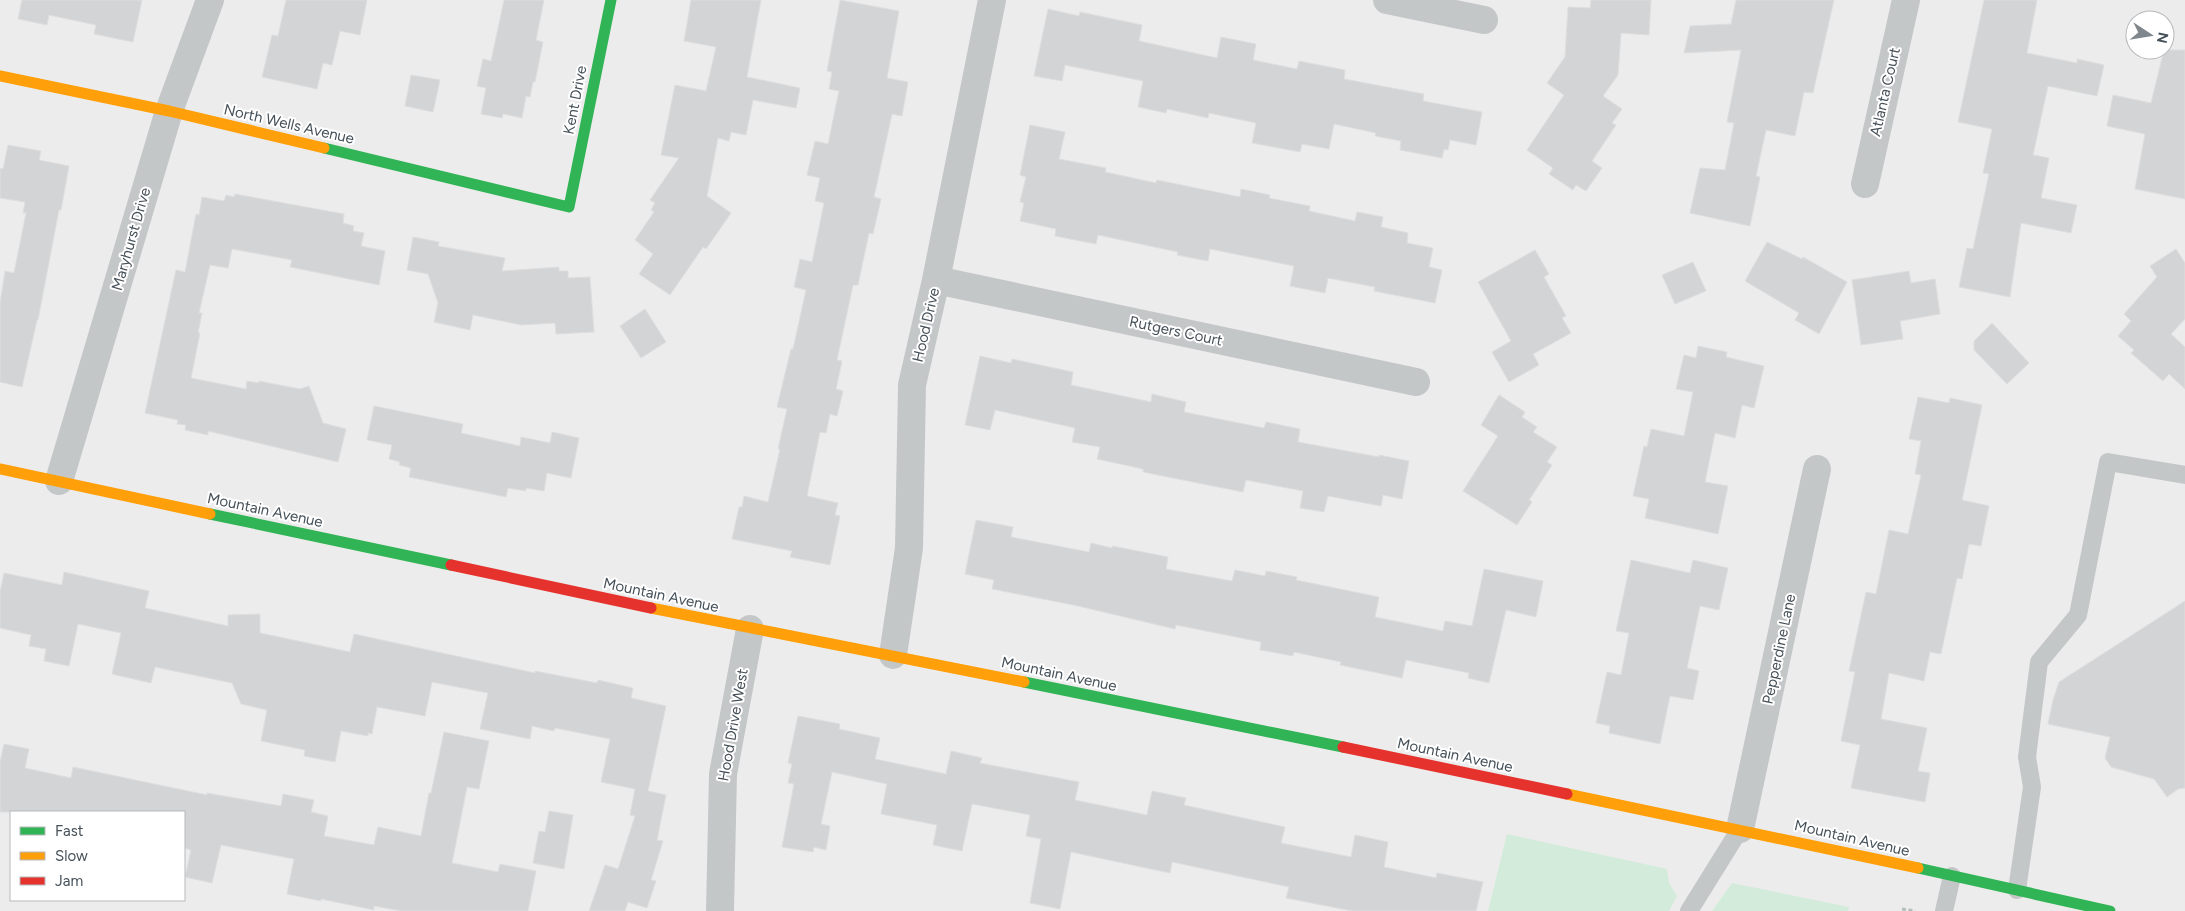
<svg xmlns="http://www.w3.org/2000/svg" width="2185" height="911" viewBox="0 0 2185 911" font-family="Figtree,sans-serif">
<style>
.green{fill:#d2ebda}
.building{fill:#d3d4d5;stroke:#dededf}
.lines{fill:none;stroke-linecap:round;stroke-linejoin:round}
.path{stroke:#b3bfbb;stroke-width:3;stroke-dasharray:4 2.5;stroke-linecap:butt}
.lane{stroke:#c4c7c8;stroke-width:18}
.street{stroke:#c4c7c8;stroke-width:28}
.fast{stroke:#30b455;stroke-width:11}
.slow{stroke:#ff9f0a;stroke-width:11}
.jam{stroke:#e5322d;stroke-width:11}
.labels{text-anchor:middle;stroke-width:4;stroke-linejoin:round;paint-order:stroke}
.street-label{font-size:15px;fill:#455058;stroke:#fff}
</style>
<rect width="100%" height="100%" fill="#edecec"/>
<!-- green -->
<path class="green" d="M 1507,834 L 1667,869 L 1669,883 L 1677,896 L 1669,911 L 1488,911 Z
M 1732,883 L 1849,907 L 1848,911 L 1712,911 Z"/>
<!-- building -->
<path class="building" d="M 22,0 L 142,0 L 133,42 L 94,34 L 96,25 L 49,15 L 47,25 L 18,19 Z
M 286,0 L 367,0 L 360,35 L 340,31 L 332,65 L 323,63 L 317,89 L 262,77 L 272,35 L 278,36 Z
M 504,0 L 544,0 L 536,40 L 543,42 L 535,82 L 533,82 L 530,97 L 526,96 L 522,118 L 503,114 L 502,118 L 481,114 L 486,88 L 477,86 L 483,59 L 491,61 Z
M 691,0 L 761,0 L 747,77 L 800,88 L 796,108 L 753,100 L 746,135 L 731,132 L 729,141 L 718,138 L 707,196 L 731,213 L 706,249 L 703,247 L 670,295 L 639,274 L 653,254 L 635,240 L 654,212 L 651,210 L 655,203 L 650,200 L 679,158 L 661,155 L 675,85 L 706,91 L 716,47 L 684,41 Z
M 840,0 L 899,11 L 887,78 L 908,82 L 902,116 L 892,114 L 874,197 L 881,199 L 873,234 L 869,233 L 858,285 L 853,285 L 837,360 L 842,361 L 836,389 L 843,391 L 837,416 L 830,414 L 826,433 L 820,432 L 807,496 L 838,503 L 835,515 L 840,516 L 830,565 L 790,557 L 792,551 L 732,539 L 739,507 L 742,507 L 744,496 L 768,502 L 780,449 L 778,449 L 787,409 L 777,407 L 791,349 L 793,349 L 806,290 L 794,287 L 800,259 L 812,262 L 824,203 L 815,201 L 820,178 L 807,175 L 815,141 L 828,144 L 839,91 L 829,89 L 832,72 L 827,71 Z
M 1591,0 L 1651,0 L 1649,35 L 1621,33 L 1618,75 L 1603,96 L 1622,109 L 1612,123 L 1616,125 L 1592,161 L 1602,168 L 1586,191 L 1576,185 L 1573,190 L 1549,174 L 1553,168 L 1527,150 L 1564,95 L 1547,83 L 1565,57 L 1568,7 L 1590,8 Z
M 1736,0 L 1834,0 L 1813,93 L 1804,92 L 1795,136 L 1766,130 L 1756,176 L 1760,177 L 1750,226 L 1690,213 L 1700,168 L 1725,170 L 1734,123 L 1727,122 L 1741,50 L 1684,53 L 1690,26 L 1731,24 Z
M 1984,0 L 2037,0 L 2027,53 L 2077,63 L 2077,59 L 2104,65 L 2097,96 L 2048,86 L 2033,155 L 2049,158 L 2041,198 L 2077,205 L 2071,233 L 2021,223 L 2010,297 L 1959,287 L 1967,248 L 1973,249 L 1989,174 L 1983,173 L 1992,129 L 1958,122 Z
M 1048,9 L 1079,16 L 1080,12 L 1142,25 L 1139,41 L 1217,58 L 1221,37 L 1256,44 L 1253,60 L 1297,69 L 1299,61 L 1345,70 L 1344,79 L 1424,94 L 1423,101 L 1482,112 L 1476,145 L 1450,140 L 1448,150 L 1444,149 L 1442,158 L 1400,150 L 1401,141 L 1375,136 L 1376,133 L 1334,124 L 1329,149 L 1302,144 L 1300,152 L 1252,143 L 1256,123 L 1209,113 L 1208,118 L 1167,109 L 1166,113 L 1138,107 L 1143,81 L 1065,65 L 1062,81 L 1034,76 Z
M 2164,50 L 2185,50 L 2185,199 L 2135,189 L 2145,134 L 2107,126 L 2113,95 L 2151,103 Z
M 411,75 L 440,80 L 433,112 L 405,106 Z
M 1030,125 L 1065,132 L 1059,159 L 1106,168 L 1105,172 L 1156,183 L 1157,180 L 1240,197 L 1241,189 L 1270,195 L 1269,198 L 1310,206 L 1309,211 L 1355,221 L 1357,212 L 1383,217 L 1381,227 L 1408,233 L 1407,243 L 1433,248 L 1429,267 L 1442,270 L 1435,303 L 1374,291 L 1375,287 L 1328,278 L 1325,293 L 1290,286 L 1294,266 L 1210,249 L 1208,261 L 1177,255 L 1178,252 L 1098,235 L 1096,244 L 1055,236 L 1056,229 L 1020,221 L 1024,203 L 1020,202 L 1026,177 L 1020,175 Z
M 8,145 L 41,151 L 39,160 L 69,166 L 61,210 L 59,210 L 38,320 L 37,320 L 22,387 L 0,382 L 0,303 L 5,271 L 14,273 L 26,213 L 23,213 L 25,202 L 0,198 L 0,168 L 3,169 Z
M 235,194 L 344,214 L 343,223 L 354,226 L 353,231 L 364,233 L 361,246 L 385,251 L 379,285 L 290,267 L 292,260 L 232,249 L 228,268 L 210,265 L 199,313 L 202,313 L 198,333 L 200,333 L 191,378 L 246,389 L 247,381 L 259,383 L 259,381 L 300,389 L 309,386 L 323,423 L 346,429 L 338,462 L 208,431 L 208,435 L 185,430 L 186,425 L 177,424 L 178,420 L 145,413 L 176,270 L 185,272 L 196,214 L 199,215 L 202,197 L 224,201 L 226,195 L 234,197 Z
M 413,237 L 439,242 L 438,246 L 505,258 L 502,271 L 559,267 L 559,271 L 568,271 L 568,278 L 590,277 L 594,332 L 556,334 L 555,323 L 521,325 L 473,315 L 470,330 L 434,322 L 438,303 L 428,274 L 407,270 Z
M 1767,242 L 1802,259 L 1803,257 L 1847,282 L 1819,334 L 1795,320 L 1799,313 L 1745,281 Z
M 2176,249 L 2185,263 L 2185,319 L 2171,334 L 2185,347 L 2185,389 L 2169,374 L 2163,381 L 2131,353 L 2134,350 L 2118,336 L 2131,321 L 2124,314 L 2157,277 L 2150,266 Z
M 1535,250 L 1549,274 L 1544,277 L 1566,316 L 1562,318 L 1571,333 L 1533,354 L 1539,365 L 1509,382 L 1492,352 L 1511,341 L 1478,282 Z
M 1693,262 L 1706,291 L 1675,304 L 1662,275 Z
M 1909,271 L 1911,283 L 1935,279 L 1940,314 L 1900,321 L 1903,339 L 1861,345 L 1852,280 Z
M 645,309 L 666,342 L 641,358 L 620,326 Z
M 1992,323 L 2029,363 L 2007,384 L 1974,350 L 1974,341 Z
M 1698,346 L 1727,352 L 1726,357 L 1764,366 L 1754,408 L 1742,405 L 1735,438 L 1715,433 L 1705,482 L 1728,486 L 1718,534 L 1645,518 L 1649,499 L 1633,496 L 1644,446 L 1647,447 L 1651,429 L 1684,436 L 1693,392 L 1676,389 L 1684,355 L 1696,358 Z
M 980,356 L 1011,363 L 1012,359 L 1073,372 L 1071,385 L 1151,402 L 1152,394 L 1186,402 L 1184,412 L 1264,428 L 1266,422 L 1300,429 L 1298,442 L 1379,457 L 1379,455 L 1409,461 L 1402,499 L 1383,495 L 1381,506 L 1328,496 L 1324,512 L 1300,508 L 1303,491 L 1246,480 L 1243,492 L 1143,472 L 1143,469 L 1097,459 L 1100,447 L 1072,442 L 1075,428 L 995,410 L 990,430 L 965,425 Z
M 1499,395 L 1525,412 L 1522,417 L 1537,427 L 1533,432 L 1557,447 L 1547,462 L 1552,465 L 1529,500 L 1532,502 L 1517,525 L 1463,491 L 1498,436 L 1481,425 Z
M 1918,397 L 1949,403 L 1950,398 L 1982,405 L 1962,500 L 1989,506 L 1981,546 L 1969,544 L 1962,579 L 1957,578 L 1941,654 L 1930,652 L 1924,681 L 1889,673 L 1881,719 L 1927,728 L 1918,771 L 1930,773 L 1925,802 L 1851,788 L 1860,745 L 1841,741 L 1855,672 L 1849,671 L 1866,592 L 1876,594 L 1889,530 L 1908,534 L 1921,475 L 1915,474 L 1921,441 L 1909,439 Z
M 374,406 L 463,424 L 461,433 L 520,446 L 521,437 L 550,443 L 552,432 L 579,438 L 571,478 L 547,473 L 544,491 L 526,488 L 526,491 L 508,488 L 506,497 L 409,477 L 411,468 L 399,465 L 400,462 L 389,459 L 392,445 L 367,440 Z
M 976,520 L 1013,527 L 1011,537 L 1089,552 L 1091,543 L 1112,548 L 1112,546 L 1168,557 L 1166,569 L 1232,581 L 1235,570 L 1265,576 L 1266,571 L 1297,577 L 1296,580 L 1379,597 L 1375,617 L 1443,631 L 1445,621 L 1472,626 L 1484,569 L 1543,581 L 1536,617 L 1506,610 L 1489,683 L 1468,678 L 1469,673 L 1406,660 L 1402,678 L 1340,665 L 1341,662 L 1294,652 L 1293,656 L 1260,650 L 1261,642 L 1176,625 L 1175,629 L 1078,606 L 992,589 L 994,580 L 965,574 Z
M 1631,560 L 1690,573 L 1693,560 L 1728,568 L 1719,610 L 1700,606 L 1687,668 L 1699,671 L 1693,700 L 1670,696 L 1660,744 L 1609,733 L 1610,726 L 1596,723 L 1607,672 L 1621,675 L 1629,633 L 1616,631 Z
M 64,572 L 149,591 L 145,608 L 228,626 L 228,615 L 260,614 L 260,633 L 350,652 L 354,634 L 535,673 L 535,671 L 597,683 L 598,680 L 633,688 L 631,698 L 666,706 L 648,791 L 666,795 L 657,840 L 663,841 L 651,880 L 656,881 L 647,908 L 628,902 L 625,911 L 589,911 L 605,865 L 618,869 L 635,816 L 630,815 L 635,789 L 601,782 L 610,739 L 555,728 L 554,731 L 532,726 L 530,739 L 480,729 L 488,693 L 432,682 L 425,716 L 377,707 L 372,734 L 368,733 L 368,736 L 341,731 L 335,762 L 304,756 L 305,750 L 261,741 L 267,710 L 241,704 L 232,683 L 155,667 L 151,683 L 112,674 L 121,633 L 78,624 L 69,666 L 44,661 L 46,649 L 29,646 L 31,635 L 0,628 L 0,592 L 4,573 L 62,585 Z
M 2185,601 L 2185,788 L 2178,789 L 2167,797 L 2154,779 L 2111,767 L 2105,758 L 2110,737 L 2048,724 L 2053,700 L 2059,682 Z
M 798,716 L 840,724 L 839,729 L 880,738 L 875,759 L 946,774 L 951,751 L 982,758 L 980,763 L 1079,782 L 1075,800 L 1147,815 L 1152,791 L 1186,798 L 1184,805 L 1285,827 L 1281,843 L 1351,857 L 1355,835 L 1388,842 L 1384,867 L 1436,878 L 1437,873 L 1483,882 L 1476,911 L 1352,911 L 1286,898 L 1289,887 L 1172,862 L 1170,873 L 1071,852 L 1060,909 L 1030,903 L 1041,839 L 1026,836 L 1030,815 L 972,804 L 962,851 L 933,845 L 937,825 L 881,814 L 887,784 L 832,772 L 821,824 L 830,826 L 826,850 L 814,847 L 813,852 L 782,847 L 794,784 L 788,783 L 792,764 L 788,763 Z
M 444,732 L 489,741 L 479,789 L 467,787 L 452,863 L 498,872 L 500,864 L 536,871 L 528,911 L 401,911 L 374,906 L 374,910 L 321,899 L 321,901 L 287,894 L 294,859 L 221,845 L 212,883 L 185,877 L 191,850 L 184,848 L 184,812 L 0,812 L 0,762 L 4,744 L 29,749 L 25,768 L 71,778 L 73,767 L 207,795 L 207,793 L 281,806 L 283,794 L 314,800 L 311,812 L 328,816 L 324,836 L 374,845 L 378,827 L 421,836 L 429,793 L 431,793 Z
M 549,811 L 573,815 L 564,869 L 533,863 L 539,831 L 545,832 Z"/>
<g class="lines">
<!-- path -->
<path class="path" d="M 1902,909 L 1915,911"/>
<!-- lane -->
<path class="lane" d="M 2017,890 L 2032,787 L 2027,757 L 2039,662 L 2078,615 L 2108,462 L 2185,475
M 1689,911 L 1740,829
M 1944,911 L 1952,876"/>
<!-- street -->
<path class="street" d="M 1387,0 L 1484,20
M 1865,184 L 1906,0
M 936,280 L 1416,382
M 59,481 L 169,111 L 210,0
M 893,655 L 909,548 L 912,385 L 936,280 L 992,0
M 1740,829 L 1817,469
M 720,911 L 723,774 L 750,629"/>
<!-- fast -->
<path class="fast" d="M 324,148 L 569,207 L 611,0
M 210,514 L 451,565
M 1024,682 L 1343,747
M 1918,868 L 2110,911"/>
<!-- slow -->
<path class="slow" d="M 0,76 L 169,111 L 324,148
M 0,469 L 210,514
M 651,608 L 1024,682
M 1567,794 L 1918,868"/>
<!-- jam -->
<path class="jam" d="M 451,565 L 651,608
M 1343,747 L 1567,794"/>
</g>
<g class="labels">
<!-- street labels -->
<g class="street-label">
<text transform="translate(1885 92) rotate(-77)" y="5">Atlanta Court</text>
<text transform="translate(575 100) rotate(-79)" y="5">Kent Drive</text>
<text transform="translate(289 124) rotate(13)" y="5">North Wells Avenue</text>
<text transform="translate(131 239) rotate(-74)" y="5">Maryhurst Drive</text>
<text transform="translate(926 325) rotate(-77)" y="5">Hood Drive</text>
<text transform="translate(1176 331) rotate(12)" y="5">Rutgers Court</text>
<text transform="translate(265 510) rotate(12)" y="5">Mountain Avenue</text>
<text transform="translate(661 595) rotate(12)" y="5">Mountain Avenue</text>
<text transform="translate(1779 649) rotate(-78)" y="5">Pepperdine Lane</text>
<text transform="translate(1059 674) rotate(12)" y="5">Mountain Avenue</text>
<text transform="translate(733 725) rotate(-80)" y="5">Hood Drive West</text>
<text transform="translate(1455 755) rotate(12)" y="5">Mountain Avenue</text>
<text transform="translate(1852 838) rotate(13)" y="5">Mountain Avenue</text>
</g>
</g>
<!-- legend -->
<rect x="10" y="811" width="175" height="90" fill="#ffffff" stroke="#b5b9bc"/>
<rect x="20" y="827" width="25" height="8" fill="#30b455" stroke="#b5b9bc"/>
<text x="55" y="836" font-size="15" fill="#455058">Fast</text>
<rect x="20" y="852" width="25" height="8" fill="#ff9f0a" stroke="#b5b9bc"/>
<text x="55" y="861" font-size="15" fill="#455058">Slow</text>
<rect x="20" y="877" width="25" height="8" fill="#e5322d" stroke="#b5b9bc"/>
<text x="55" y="886" font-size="15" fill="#455058">Jam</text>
<!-- north arrow -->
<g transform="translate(2150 35) rotate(102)"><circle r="24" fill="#ffffff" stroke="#b5b9bc"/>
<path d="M0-4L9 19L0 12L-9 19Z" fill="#80878c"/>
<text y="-8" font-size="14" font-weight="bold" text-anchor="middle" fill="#455058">N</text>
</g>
</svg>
